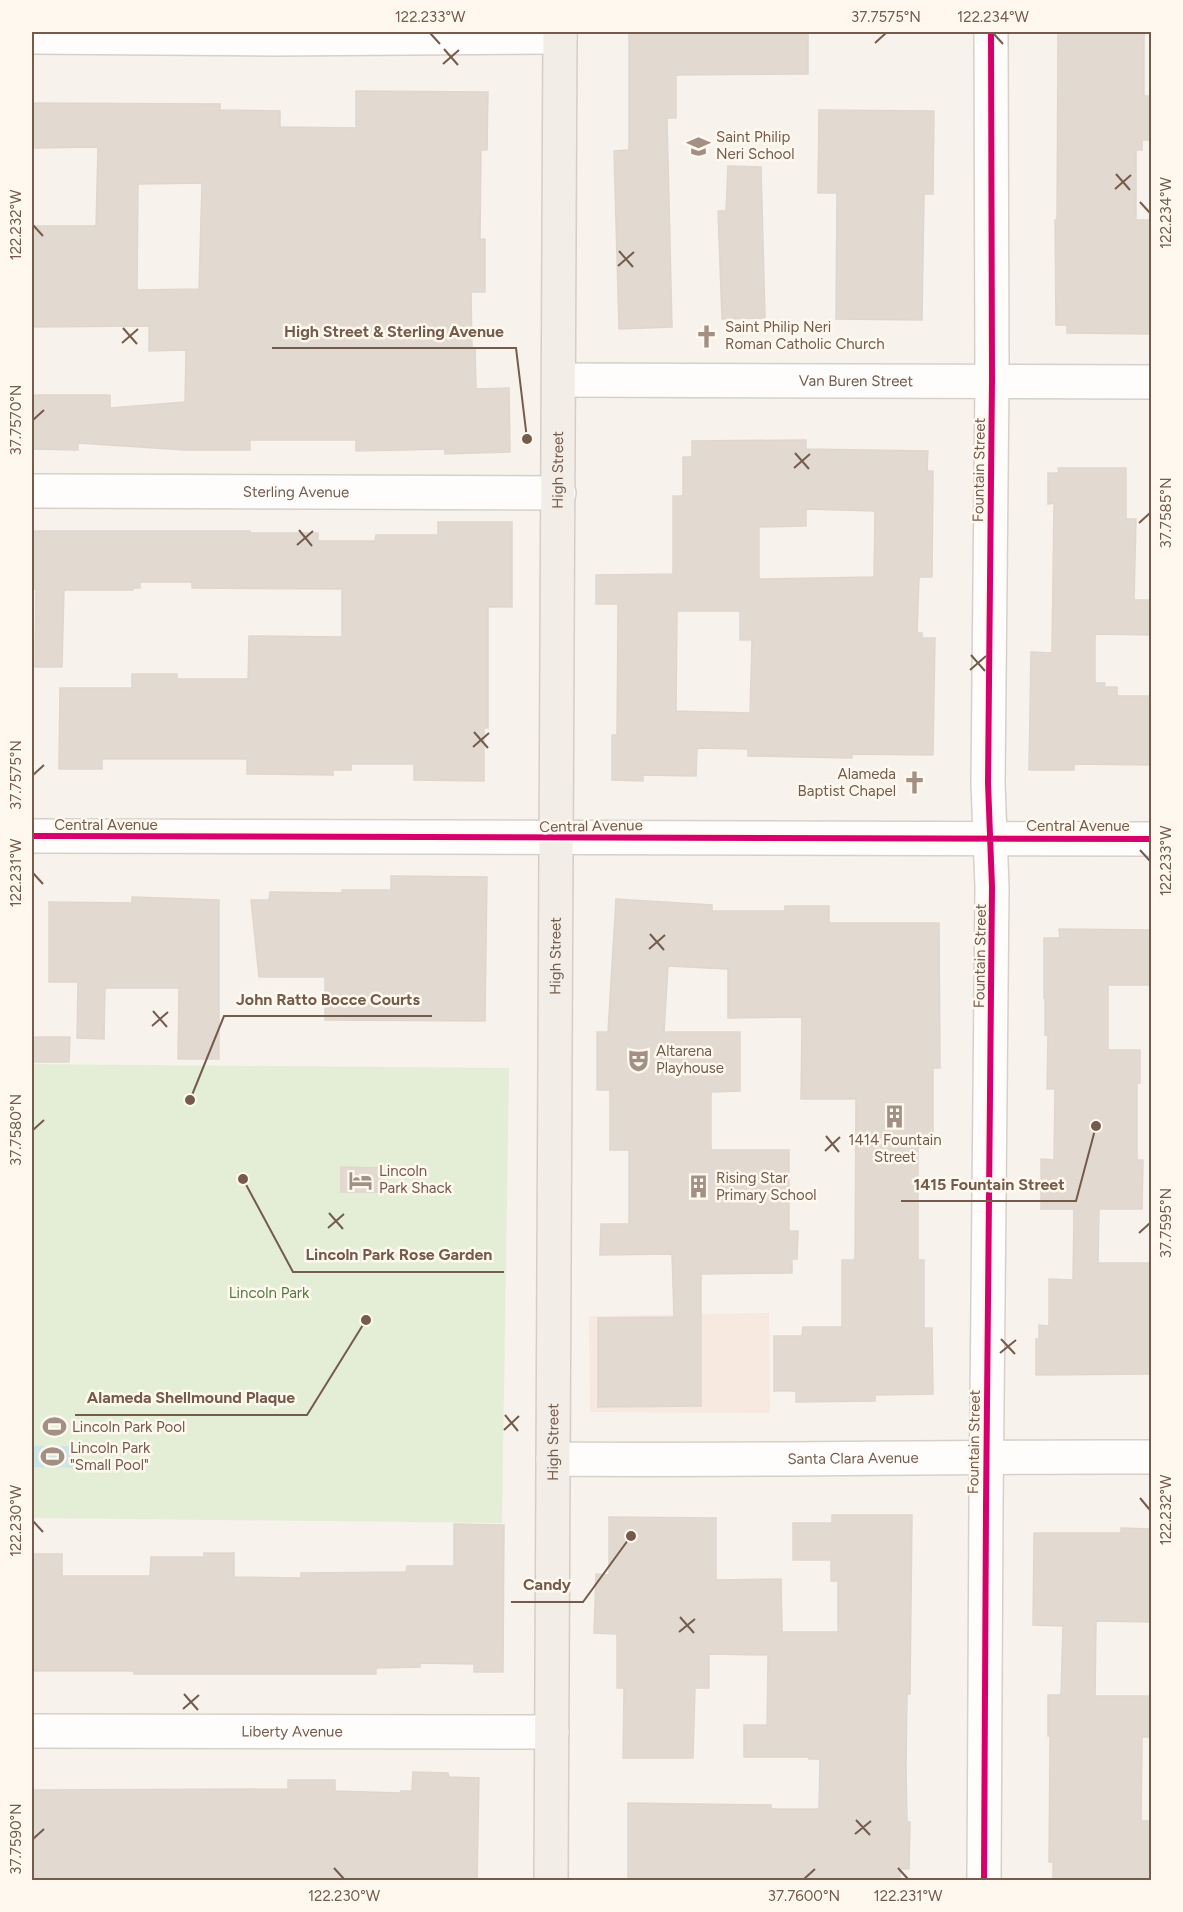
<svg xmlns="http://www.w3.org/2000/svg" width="1183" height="1912" viewBox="0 0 1183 1912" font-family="Figtree,sans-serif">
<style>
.commercial{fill:#f7e8e0}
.green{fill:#e4eed7}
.water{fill:#cee5e7}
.building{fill:#e2d9d1;stroke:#e0d6ce;stroke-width:1.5;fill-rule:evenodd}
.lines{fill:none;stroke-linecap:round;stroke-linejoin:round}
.minor-casing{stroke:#d7d0ca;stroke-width:36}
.major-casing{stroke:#d5cdc6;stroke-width:36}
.minor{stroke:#fefdfc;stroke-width:33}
.major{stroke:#f2ede6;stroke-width:33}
.cycleway-casing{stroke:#fff8ee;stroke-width:10}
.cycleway{stroke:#d6006c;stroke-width:6}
.ticks{fill:none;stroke:#755b4c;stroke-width:2}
.labels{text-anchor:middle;stroke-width:5;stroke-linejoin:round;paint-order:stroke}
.poi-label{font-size:15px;fill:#755b4c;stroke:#fff8ee;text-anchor:start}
.street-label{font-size:15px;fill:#755b4c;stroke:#fff8ee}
.park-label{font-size:15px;fill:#547b44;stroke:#fff8ee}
.leader{fill:none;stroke:#755b4c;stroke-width:2}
.callout-dot{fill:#755b4c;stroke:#fff8ee;stroke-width:2}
.callout-label{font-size:16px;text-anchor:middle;font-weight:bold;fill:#755b4c;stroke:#fff8ee;stroke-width:5;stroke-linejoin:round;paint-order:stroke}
.neatline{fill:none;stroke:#755b4c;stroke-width:2}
.ticks-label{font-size:15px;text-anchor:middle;fill:#755b4c}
</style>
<rect width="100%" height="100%" fill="#f7f3ec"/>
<!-- commercial -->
<path class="commercial" d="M 769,1313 L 770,1413 L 590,1412 L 589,1316 Z"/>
<!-- green -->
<path class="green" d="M 32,1064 L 509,1068 L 502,1523 L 32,1518 Z"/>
<!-- water -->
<path class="water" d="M 32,1446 L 73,1446 L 73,1468 L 32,1467 Z"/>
<!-- building -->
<path class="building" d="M 629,32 L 808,32 L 808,74 L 676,75 L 676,118 L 667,118 L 672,327 L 619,329 L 614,151 L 629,150 Z
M 1058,32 L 1144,32 L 1144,96 L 1152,96 L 1152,140 L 1142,140 L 1142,150 L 1136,150 L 1136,220 L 1152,220 L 1152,334 L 1067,333 L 1067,325 L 1056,325 L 1055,220 L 1057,220 Z
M 356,91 L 488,92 L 487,150 L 481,150 L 480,239 L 485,239 L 485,292 L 471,292 L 472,348 L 475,348 L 476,389 L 509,388 L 510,452 L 445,454 L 445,449 L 356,451 L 356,440 L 250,440 L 250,450 L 185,450 L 78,443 L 78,450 L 32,449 L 32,395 L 110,395 L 110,408 L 185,402 L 186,350 L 149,351 L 149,326 L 32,327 L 32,226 L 96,226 L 98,147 L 32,148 L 32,103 L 220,104 L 220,110 L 280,111 L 280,127 L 356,128 ZM 202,183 L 199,289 L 137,290 L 138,184 Z
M 819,110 L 934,111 L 933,194 L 924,194 L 922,320 L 836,319 L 837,193 L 818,193 Z
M 728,166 L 761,167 L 765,318 L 722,319 L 718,211 L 726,211 Z
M 806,440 L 806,449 L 928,451 L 927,471 L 933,471 L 932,577 L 919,577 L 917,633 L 922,633 L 922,638 L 935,638 L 933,755 L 852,754 L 852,758 L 748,756 L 748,749 L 697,748 L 696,776 L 643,775 L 643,781 L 612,780 L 612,735 L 617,735 L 618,604 L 596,604 L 596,575 L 673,574 L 673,496 L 683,496 L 683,457 L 692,457 L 692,441 ZM 806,509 L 875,511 L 874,577 L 759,579 L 759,527 L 806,526 ZM 677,611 L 740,611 L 740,640 L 752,640 L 750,713 L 676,711 Z
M 1058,468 L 1126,468 L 1126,519 L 1136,519 L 1134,600 L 1152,600 L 1151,635 L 1095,634 L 1095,683 L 1105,683 L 1104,687 L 1117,687 L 1117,696 L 1152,696 L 1152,765 L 1074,764 L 1074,770 L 1029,770 L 1031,652 L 1052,653 L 1054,503 L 1048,504 L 1048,473 L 1059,473 Z
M 438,522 L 512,522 L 512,607 L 488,607 L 488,728 L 484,728 L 484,781 L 414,780 L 414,764 L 351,764 L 351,770 L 333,770 L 333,775 L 247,774 L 247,759 L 102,759 L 102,769 L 59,769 L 60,688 L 132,688 L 132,674 L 177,674 L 177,679 L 248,679 L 249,636 L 342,637 L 342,589 L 192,588 L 192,582 L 140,582 L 140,588 L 133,588 L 133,590 L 64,590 L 62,667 L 35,667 L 36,589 L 32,589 L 32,531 L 250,531 L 250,533 L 318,533 L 318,541 L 375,541 L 376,535 L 438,535 Z
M 391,876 L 487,877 L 485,1021 L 325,1020 L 325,977 L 259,977 L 251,900 L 269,900 L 270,892 L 342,893 L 342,890 L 391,890 Z
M 132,897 L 219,900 L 219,1059 L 178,1059 L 179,988 L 105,988 L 104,1039 L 77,1038 L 78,982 L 49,982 L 49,902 L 132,903 Z
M 616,899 L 712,905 L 712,911 L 785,911 L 785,906 L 829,906 L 829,923 L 939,923 L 940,1068 L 933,1068 L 933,1147 L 918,1147 L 918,1260 L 924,1260 L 924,1328 L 932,1328 L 933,1394 L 875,1395 L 875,1401 L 796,1402 L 796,1391 L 774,1391 L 774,1336 L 802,1336 L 803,1327 L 842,1327 L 842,1260 L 855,1260 L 856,1099 L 801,1099 L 802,1017 L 728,1018 L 728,969 L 668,966 L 664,1032 L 740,1032 L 740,1091 L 711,1092 L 711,1150 L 789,1150 L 789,1231 L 798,1231 L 797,1259 L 792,1259 L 792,1273 L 701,1274 L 701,1406 L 598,1407 L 598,1318 L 674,1317 L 672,1254 L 600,1255 L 601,1224 L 629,1224 L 629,1150 L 610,1150 L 610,1090 L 597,1090 L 597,1032 L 608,1032 Z
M 1059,929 L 1152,930 L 1152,985 L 1108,985 L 1108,1050 L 1140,1050 L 1140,1083 L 1137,1083 L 1137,1160 L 1143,1160 L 1142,1209 L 1099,1209 L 1098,1263 L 1152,1263 L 1152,1374 L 1036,1375 L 1036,1339 L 1039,1339 L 1039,1325 L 1049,1326 L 1049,1279 L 1073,1280 L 1074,1209 L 1041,1209 L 1041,1159 L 1054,1160 L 1055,1089 L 1047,1089 L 1048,1035 L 1045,1035 L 1045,998 L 1044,998 L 1044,938 L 1060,938 Z
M 32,1037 L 70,1037 L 69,1062 L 32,1062 Z
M 341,1167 L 382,1168 L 382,1192 L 341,1192 Z
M 832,1515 L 912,1515 L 910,1694 L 907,1694 L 906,1767 L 907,1822 L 910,1822 L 909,1869 L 900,1869 L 900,1881 L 628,1881 L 628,1803 L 771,1805 L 771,1809 L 819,1809 L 820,1759 L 809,1759 L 809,1757 L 744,1757 L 744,1725 L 767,1725 L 768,1655 L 709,1654 L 709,1688 L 695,1688 L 693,1758 L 623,1758 L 624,1688 L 617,1688 L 617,1634 L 594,1633 L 596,1574 L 609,1575 L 609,1517 L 716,1518 L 716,1580 L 781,1579 L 782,1632 L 838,1632 L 838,1581 L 831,1581 L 831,1560 L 793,1560 L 793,1523 L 832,1523 Z
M 454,1524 L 504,1525 L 503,1672 L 474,1672 L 474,1664 L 420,1663 L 420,1667 L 376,1668 L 376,1674 L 134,1674 L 134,1671 L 32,1671 L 32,1554 L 62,1554 L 62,1576 L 150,1576 L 151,1557 L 204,1557 L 204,1553 L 234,1553 L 234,1577 L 301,1578 L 301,1573 L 406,1572 L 407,1566 L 454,1566 Z
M 1121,1528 L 1152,1529 L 1152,1622 L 1096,1621 L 1095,1696 L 1152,1696 L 1152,1737 L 1142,1737 L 1141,1821 L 1152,1821 L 1152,1881 L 1053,1881 L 1053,1862 L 1049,1862 L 1050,1736 L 1048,1736 L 1048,1695 L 1061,1695 L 1063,1626 L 1033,1625 L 1034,1533 L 1121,1533 Z
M 413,1772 L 448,1773 L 449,1777 L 479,1778 L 477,1881 L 32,1881 L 32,1790 L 288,1789 L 288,1780 L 335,1780 L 335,1791 L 401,1793 L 401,1791 L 412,1791 Z"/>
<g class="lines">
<defs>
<g id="minor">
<path d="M 32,37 L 272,39 L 560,37"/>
<path id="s1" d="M 559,380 L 1152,382"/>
<path id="s2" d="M 32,491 L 559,493"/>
<path d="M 32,836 L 1152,839"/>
<path id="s3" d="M 553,1459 C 753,1461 952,1456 1152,1457"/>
<path id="s4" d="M 32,1731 L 552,1732"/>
<path d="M 984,1880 L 986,1507 L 992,887 L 988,783 L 992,380 L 991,32"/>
</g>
<g id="major">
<path id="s5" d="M 551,1880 L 560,32"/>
</g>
</defs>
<!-- minor casing -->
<use href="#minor" class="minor-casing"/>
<!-- major casing -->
<use href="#major" class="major-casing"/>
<!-- minor -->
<use href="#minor" class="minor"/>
<!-- major -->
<use href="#major" class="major"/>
<defs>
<path id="cycleway" d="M 32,836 L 1152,839
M 984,1880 L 986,1507 L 992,887 L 988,783 L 992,380 L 991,32"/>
</defs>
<!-- cycleway casing -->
<use href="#cycleway" class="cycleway-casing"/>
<!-- cycleway -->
<use href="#cycleway" class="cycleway"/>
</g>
<!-- ticks -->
<path class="ticks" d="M 430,33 L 440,44M 993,33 L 1003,44M 875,43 L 886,33M 444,49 L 458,65M 443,64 L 459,50M 1116,174 L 1130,190M 1115,189 L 1131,175M 1140,202 L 1150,213M 33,225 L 43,236M 619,251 L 633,267M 618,266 L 634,252M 123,328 L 137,344M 122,343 L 138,329M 33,420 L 44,410M 795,453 L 809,469M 794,468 L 810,454M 1139,523 L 1150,513M 299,530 L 312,546M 297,545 L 313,531M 971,655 L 985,671M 970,670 L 986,656M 474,732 L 488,748M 473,747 L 489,733M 33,775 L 44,765M 1140,850 L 1150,861M 33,873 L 43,884M 650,934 L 664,950M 649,949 L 665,935M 153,1011 L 167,1027M 152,1026 L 168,1012M 33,1130 L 44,1120M 826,1136 L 839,1152M 825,1151 L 840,1137M 329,1213 L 343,1229M 328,1228 L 344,1214M 1139,1233 L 1150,1223M 1001,1339 L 1015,1354M 1000,1353 L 1016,1340M 505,1415 L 518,1431M 504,1430 L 519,1416M 1140,1498 L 1150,1510M 33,1521 L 43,1532M 680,1617 L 694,1633M 679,1632 L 695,1619M 184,1694 L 198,1710M 183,1709 L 199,1695M 856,1820 L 870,1835M 855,1834 L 871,1821M 33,1839 L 44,1829M 334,1868 L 344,1879M 898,1868 L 908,1879M 804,1879 L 815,1869"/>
<!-- icons -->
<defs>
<symbol id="school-bare" viewBox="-9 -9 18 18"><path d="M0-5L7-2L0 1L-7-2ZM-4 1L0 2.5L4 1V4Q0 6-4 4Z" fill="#a29084" stroke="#fff8ee" stroke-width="2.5" paint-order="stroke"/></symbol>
<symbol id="church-bare" viewBox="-9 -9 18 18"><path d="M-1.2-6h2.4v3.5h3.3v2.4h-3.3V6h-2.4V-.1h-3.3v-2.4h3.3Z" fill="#a29084" stroke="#fff8ee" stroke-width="2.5" paint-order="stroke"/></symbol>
<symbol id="theatre-bare" viewBox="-9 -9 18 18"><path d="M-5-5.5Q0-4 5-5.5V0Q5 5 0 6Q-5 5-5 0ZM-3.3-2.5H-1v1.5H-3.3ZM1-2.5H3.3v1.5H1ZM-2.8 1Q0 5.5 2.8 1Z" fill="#a29084" stroke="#fff8ee" stroke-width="2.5" paint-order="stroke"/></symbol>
<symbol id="building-bare" viewBox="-9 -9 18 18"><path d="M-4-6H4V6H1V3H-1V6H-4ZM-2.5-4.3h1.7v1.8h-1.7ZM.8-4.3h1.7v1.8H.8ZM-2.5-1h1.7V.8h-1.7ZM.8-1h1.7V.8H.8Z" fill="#a29084" stroke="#fff8ee" stroke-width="2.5" paint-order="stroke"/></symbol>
<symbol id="hotel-bare" viewBox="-9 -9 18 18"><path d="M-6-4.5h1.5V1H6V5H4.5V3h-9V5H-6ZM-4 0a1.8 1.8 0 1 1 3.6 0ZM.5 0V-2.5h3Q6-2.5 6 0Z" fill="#a29084" stroke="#fff8ee" stroke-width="2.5" paint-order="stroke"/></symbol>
<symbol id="stadium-bare" viewBox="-9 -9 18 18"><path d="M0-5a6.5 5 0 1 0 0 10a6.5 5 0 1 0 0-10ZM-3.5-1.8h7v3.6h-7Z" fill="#a29084" stroke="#fff8ee" stroke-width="2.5" paint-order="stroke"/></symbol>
</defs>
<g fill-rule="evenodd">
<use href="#school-bare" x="682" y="130" width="33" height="33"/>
<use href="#church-bare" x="690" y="320" width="33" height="33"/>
<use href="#church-bare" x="898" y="766" width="33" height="33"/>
<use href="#theatre-bare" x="622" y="1044" width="33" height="33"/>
<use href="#building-bare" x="878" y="1100" width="33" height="33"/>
<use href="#hotel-bare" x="344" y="1164" width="33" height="33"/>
<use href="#building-bare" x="682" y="1170" width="33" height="33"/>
<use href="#stadium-bare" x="38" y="1410" width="33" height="33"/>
<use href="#stadium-bare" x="36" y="1440" width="33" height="33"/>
</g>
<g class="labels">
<!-- poi labels -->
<g class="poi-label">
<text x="716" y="142">Saint Philip<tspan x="716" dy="17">Neri School</tspan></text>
<text x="725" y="332">Saint Philip Neri<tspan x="725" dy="17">Roman Catholic Church</tspan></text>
<text x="896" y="779" text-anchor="end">Alameda<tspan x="896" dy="17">Baptist Chapel</tspan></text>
<text x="656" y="1056">Altarena<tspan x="656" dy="17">Playhouse</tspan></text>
<text x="895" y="1145" text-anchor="middle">1414 Fountain<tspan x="895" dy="17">Street</tspan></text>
<text x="379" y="1176">Lincoln<tspan x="379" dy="17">Park Shack</tspan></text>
<text x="716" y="1183">Rising Star<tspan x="716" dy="17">Primary School</tspan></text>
<text x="72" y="1432">Lincoln Park Pool</text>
<text x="70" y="1453">Lincoln Park<tspan x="70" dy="17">"Small Pool"</tspan></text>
</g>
<!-- street labels -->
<g class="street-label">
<text dy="5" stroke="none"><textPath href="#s1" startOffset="297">Van Buren Street</textPath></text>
<text dy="5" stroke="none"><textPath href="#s5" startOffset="1410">High Street</textPath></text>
<text transform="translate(979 470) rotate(-89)" y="5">Fountain Street</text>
<text dy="5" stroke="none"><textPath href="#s2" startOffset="264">Sterling Avenue</textPath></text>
<text x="106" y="830">Central Avenue</text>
<text transform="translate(591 826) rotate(-1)" y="5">Central Avenue</text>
<text x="1078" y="831">Central Avenue</text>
<text dy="5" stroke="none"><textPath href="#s5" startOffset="924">High Street</textPath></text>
<text transform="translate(980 956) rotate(-89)" y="5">Fountain Street</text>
<text dy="5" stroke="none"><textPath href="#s5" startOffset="438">High Street</textPath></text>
<text transform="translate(974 1442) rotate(-89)" y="5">Fountain Street</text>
<text dy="5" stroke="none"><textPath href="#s3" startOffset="300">Santa Clara Avenue</textPath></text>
<text dy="5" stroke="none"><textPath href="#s4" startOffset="260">Liberty Avenue</textPath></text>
</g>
<!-- park labels -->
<g class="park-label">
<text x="269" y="1298">Lincoln Park</text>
</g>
</g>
<!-- callouts -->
<path class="leader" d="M527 439L516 348H272M190 1100L224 1016H432M1096 1126L1076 1201H901M243 1179L293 1272H504M366 1320L307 1415H75M631 1536L583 1602H511"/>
<g class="callout-dot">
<circle cx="527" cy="439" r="6"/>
<circle cx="190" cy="1100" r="6"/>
<circle cx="1096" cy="1126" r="6"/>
<circle cx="243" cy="1179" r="6"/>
<circle cx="366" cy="1320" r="6"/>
<circle cx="631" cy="1536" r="6"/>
</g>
<g class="callout-label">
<text x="394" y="337">High Street &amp; Sterling Avenue</text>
<text x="328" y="1005">John Ratto Bocce Courts</text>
<text x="989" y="1190">1415 Fountain Street</text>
<text x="399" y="1260">Lincoln Park Rose Garden</text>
<text x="191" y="1403">Alameda Shellmound Plaque</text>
<text x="547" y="1590">Candy</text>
</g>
<!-- border -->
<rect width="1183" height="1912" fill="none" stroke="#fff8ee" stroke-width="66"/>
<rect x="33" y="33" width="1117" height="1846" class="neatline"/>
<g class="ticks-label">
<text x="430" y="22">122.233°W</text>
<text x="886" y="22">37.7575°N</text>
<text x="993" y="22">122.234°W</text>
<text transform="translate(1166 213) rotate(-90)" y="5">122.234°W</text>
<text transform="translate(16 225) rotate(-90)" y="5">122.232°W</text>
<text transform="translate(16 420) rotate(-90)" y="5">37.7570°N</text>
<text transform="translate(1166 513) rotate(-90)" y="5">37.7585°N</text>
<text transform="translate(16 775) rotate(-90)" y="5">37.7575°N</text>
<text transform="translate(1166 861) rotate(-90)" y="5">122.233°W</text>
<text transform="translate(16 873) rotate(-90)" y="5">122.231°W</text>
<text transform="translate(16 1130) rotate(-90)" y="5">37.7580°N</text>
<text transform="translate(1166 1223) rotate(-90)" y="5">37.7595°N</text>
<text transform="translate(1166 1510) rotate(-90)" y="5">122.232°W</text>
<text transform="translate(16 1521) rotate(-90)" y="5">122.230°W</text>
<text transform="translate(16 1839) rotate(-90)" y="5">37.7590°N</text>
<text x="344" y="1901">122.230°W</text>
<text x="804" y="1901">37.7600°N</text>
<text x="908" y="1901">122.231°W</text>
</g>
</svg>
